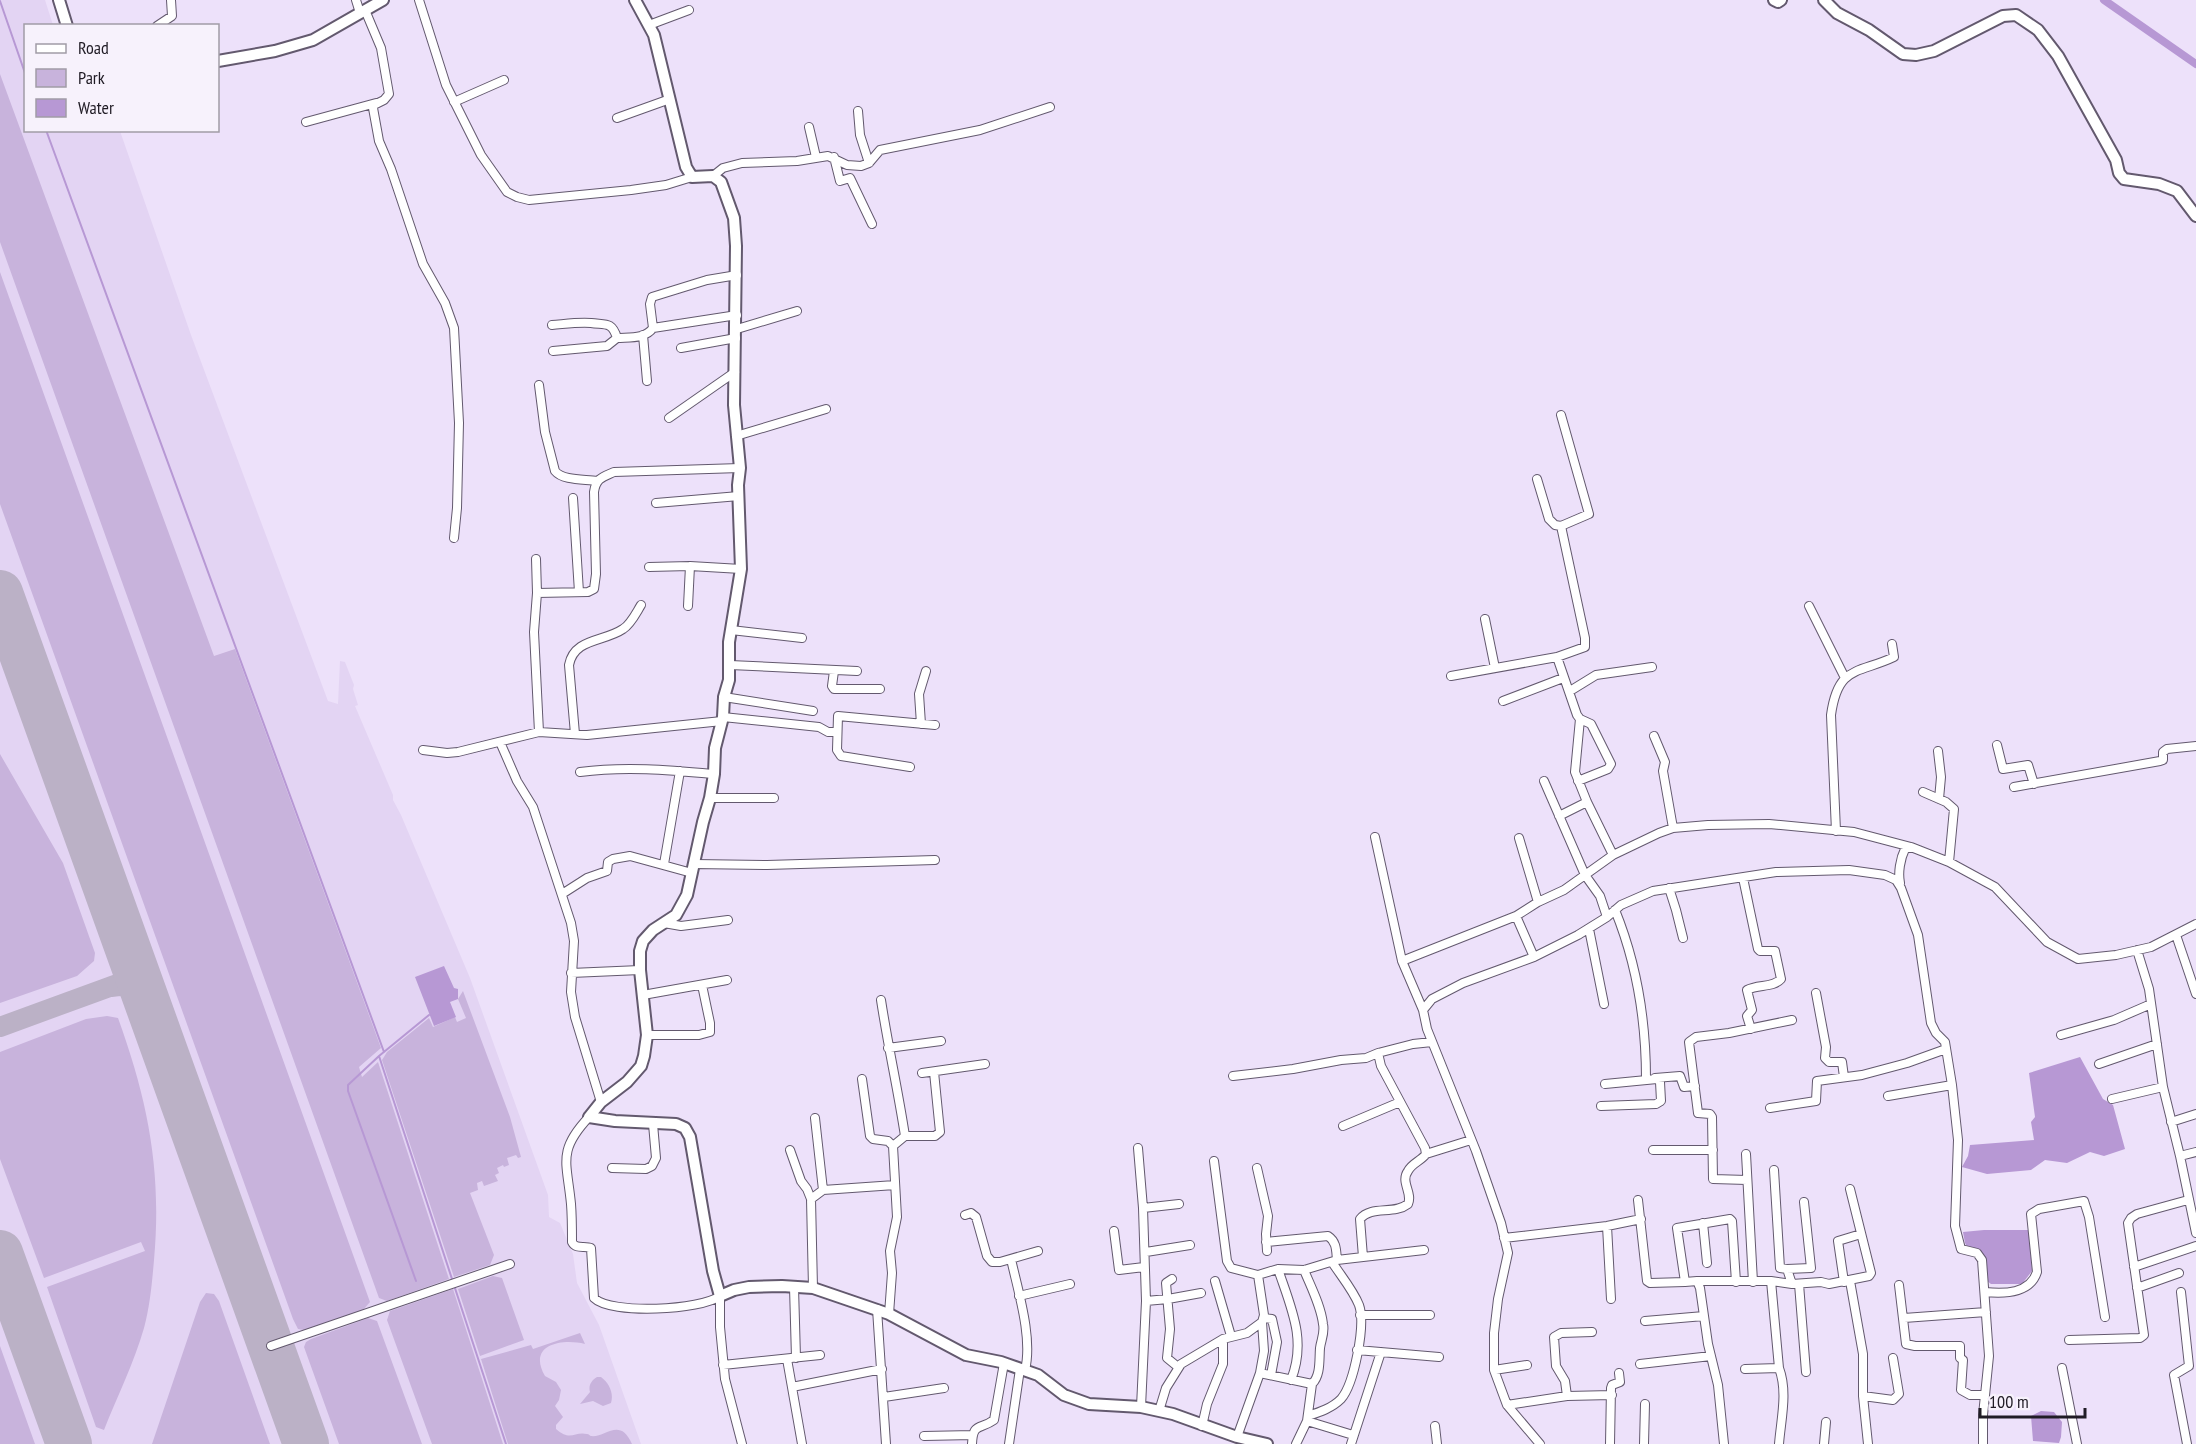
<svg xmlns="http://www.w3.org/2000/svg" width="2196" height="1444" viewBox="0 0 2196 1444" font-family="'PT Sans Narrow',sans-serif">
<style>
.built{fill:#e3d4f3}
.green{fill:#c8b3dc}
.water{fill:#b798d4}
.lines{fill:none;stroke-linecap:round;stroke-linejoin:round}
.stream{stroke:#b798d4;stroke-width:2}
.canal{stroke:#b798d4;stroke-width:8}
.taxiway{stroke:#bbb1c6;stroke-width:20}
.runway{stroke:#bbb1c6;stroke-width:46}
.street-casing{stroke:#63596e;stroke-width:10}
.secondary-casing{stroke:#63596e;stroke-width:14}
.street{stroke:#fff;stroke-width:8}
.secondary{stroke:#fff;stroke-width:10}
</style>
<rect width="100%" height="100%" fill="#ede1fa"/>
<!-- built -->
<path class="built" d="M 0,0 L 45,0 L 53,25 L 26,26 L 26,130 L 120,131 L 191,335 L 328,701 L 338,704 L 340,661 L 345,662 L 354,685 L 353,689 L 358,705 L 355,706 L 393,795 L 393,800 L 401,815 L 470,978 L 548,1195 L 549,1217 L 560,1223 L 573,1254 L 577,1283 L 599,1325 L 641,1444 L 0,1444 Z"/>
<!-- green -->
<path class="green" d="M 0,74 L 214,656 L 235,649 L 381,1048 L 359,1067 L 362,1077 L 378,1062 L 449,1279 L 387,1301 L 379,1298 L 0,242 Z
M 0,272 L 370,1302 L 363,1310 L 304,1330 L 298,1329 L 293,1319 L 0,504 Z
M 0,754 L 63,863 L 95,953 L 94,961 L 77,976 L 0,1003 Z
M 463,991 L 510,1117 L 521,1157 L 518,1158 L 516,1155 L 507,1158 L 509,1165 L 504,1167 L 503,1165 L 497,1168 L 499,1173 L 495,1175 L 498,1181 L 484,1186 L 482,1181 L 477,1183 L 478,1190 L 470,1193 L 494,1255 L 490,1265 L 454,1277 L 382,1060 L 387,1052 L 429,1018 L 433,1027 L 455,1017 L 457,1022 L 466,1018 L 458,999 Z
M 107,1016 L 118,1018 C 148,1101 162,1171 154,1260 C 152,1283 150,1306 144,1328 C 134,1363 117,1397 104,1430 L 96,1427 L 47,1287 L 145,1251 L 141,1242 L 44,1278 L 0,1159 L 0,1052 L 86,1019 Z
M 493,1276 L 502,1278 L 524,1340 L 480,1356 L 458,1289 Z
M 453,1289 L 503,1444 L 432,1444 L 387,1320 L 390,1311 Z
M 206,1293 L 214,1294 L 219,1301 L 270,1444 L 152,1444 L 200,1302 Z
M 368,1318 L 377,1321 L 422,1444 L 339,1444 L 304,1347 L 306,1342 L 311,1339 Z
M 580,1333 L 585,1344 C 561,1338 527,1345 545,1376 L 556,1382 L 561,1390 L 559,1400 L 555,1406 L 563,1417 L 556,1425 L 556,1429 C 571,1442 574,1431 587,1434 C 589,1434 590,1436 591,1436 C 605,1438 620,1416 632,1444 L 508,1444 L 481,1359 L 531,1345 L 533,1349 Z
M 0,1346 L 35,1444 L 0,1444 Z
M 597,1377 L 601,1377 C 609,1383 614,1393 611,1403 L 603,1406 L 593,1401 L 580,1404 L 590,1392 C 588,1385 592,1380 597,1377 Z"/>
<!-- water -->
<path class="water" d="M 444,966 L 454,988 L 458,989 L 458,999 L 450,1002 L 456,1017 L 434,1026 L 415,977 Z
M 2080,1057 L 2103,1099 L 2113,1105 L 2125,1149 L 2104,1156 L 2090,1152 L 2067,1163 L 2045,1160 L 2031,1170 L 1987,1174 L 1962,1167 L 1968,1156 L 1970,1145 L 2034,1140 L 2031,1122 L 2035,1117 L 2029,1073 Z
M 1984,1230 L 2029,1230 L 2032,1271 L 2022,1284 L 1991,1284 L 1982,1277 L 1979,1254 L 1969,1251 L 1965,1243 L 1963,1232 Z
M 2041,1411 L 2054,1412 L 2062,1422 L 2061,1437 L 2059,1443 L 2033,1441 L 2031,1416 Z"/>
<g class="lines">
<!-- stream -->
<path class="stream" d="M 0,1 L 26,76
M 46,130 L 384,1052
M 379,1056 L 506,1444
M 416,1281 L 348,1091 L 348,1085 L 379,1056 L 429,1015"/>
<!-- canal -->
<path class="canal" d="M 2104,0 L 2196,64"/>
<!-- taxiway -->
<path class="taxiway" d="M 111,987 C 127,985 137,985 146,998
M 0,1027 L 123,982 L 133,971 L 133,962"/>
<!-- runway -->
<path class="runway" d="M 0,593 L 306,1444
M 0,1253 L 69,1444"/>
<defs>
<path id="street" d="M 356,0 L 360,13
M 419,0 L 446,85 L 481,155 L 507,192 L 517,197 L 529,200 L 631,190 L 666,185 L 692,177
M 365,10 L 381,48 L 389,94 L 384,100 L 374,105 L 373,108 L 379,141 L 391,169 L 423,264 L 445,303 L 454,328 L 459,423 L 457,508 L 454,538
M 649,25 L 689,10
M 157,26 L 172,16 L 171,0
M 454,102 L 504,80
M 858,111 L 860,135 L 869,163
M 617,118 L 670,99
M 306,122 L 376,103
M 809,127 L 816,157
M 834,157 L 840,181 L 850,178 L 872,224
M 713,176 L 723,168 L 742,163 L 797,161 L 828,156 L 847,165 L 861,166 L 869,163 L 880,150 L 980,130 L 1050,107
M 552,325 C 565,324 578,322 591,323 C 605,325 612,321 617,338 C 630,337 645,339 653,328 L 650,304 L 652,297 L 707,280 L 737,275
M 653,328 L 737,315
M 737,329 L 797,311
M 643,335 L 647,381
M 681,348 L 736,338
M 553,351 L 607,346 L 617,338
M 539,385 L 545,432 L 555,471 C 563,481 585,479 597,481
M 669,418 L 735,372
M 736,436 L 826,409
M 1537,479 L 1549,519 L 1555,525 L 1561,526 L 1589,514 L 1561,415
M 573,498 L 579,592
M 656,503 L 739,496
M 536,559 L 537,593 L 534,632 L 539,732
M 649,567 L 690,566 L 741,569
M 537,593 L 588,592 L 594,589 L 596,574 L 594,492 C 596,478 603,477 614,472 L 740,468
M 688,606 L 690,566
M 1809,606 L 1845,678
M 1485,619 L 1495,668
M 731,630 L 802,638
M 1557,657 L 1577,715 L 1580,719 L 1591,724 L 1611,764 L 1608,769 L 1578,781
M 730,665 L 857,671
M 834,671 L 832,686 L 834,689 L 880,689
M 1451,676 L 1557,657 L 1585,647 L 1585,638 L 1561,526
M 1570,691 L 1596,675 L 1652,667
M 724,697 L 813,711
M 1503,701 L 1563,678
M 723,717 L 819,727 L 828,732 L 837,732
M 1580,719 L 1575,772 L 1587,802 L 1613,855
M 921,724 L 919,694 L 926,671
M 575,734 L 569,665 C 574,638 604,642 623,629 C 631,624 636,613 641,605
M 1654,736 L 1665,762 L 1663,771 L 1673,828
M 500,742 L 517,781 L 533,807 L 571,923 L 574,941 L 571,992 L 575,1017 L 601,1102
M 1997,745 L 2003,769 L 2028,765 L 2034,784
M 423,750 L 447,753 L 458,752 L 539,732 L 587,735 L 722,721
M 1938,751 L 1941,777 L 1939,799
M 910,767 L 841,756 L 837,750 L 838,716 L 935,725
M 580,772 C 625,766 669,770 714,774
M 1544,781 L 1585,875 L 1600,896 L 1607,917
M 2014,787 L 2160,761 L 2163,760 L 2163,752 L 2167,749 L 2196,746
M 1923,792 L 1946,802 L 1954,809 L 1949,862
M 710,798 L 774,798
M 1559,816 L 1587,802
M 1836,831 L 1831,715 C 1838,665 1858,674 1894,657 L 1892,644
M 1375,837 L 1402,961
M 1519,838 L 1538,902
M 664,864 L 680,771
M 694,864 L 767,865 L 935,860
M 1743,878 L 1758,949 L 1760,951 L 1775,951 L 1781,979 C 1773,988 1758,984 1747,990 L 1752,1010 L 1747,1016 L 1751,1029
M 1900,883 C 1898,873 1900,859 1905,849 L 1911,847
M 1669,888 L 1676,910 L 1683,938
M 562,894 L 587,878 L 607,871 L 608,862 L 613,859 L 630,856 L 692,873
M 1615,910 C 1637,964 1646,1021 1646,1079
M 1516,916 L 1534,957
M 664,923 L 681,926 L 728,920
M 1589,929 L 1604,1004
M 2176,935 L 2196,994
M 2137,950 L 2149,989 L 2163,1087 L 2180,1156
M 571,973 L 640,970
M 1816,993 L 1826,1047 L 1825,1058 L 1829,1062 L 1842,1062 L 1844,1077
M 643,995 L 727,980
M 881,1000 C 888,1046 898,1090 905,1136 L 893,1146
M 1423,1010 L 1402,961 L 1516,916 L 1538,902 L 1564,890 L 1613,855 L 1659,833 L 1673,828 L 1708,825 L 1769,824 L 1854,832 L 1911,847 L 1949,862 L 1995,887 L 2047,942 L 2078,959 L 2116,955 L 2151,947 L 2196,924
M 647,1035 L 699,1035 L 710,1032 L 710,1023 L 702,985
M 2061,1035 L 2114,1020 L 2151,1004
M 888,1048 L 941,1041
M 2099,1064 L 2157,1044
M 922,1073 L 985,1064
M 1233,1076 L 1293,1069 L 1341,1060 L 1366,1058 L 1378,1053
M 1655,1078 L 1680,1076 L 1684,1087 L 1695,1086
M 862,1079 L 870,1136 L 873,1139 L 888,1141 L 893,1146 L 897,1217 L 890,1251 L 892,1273 L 889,1314
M 1888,1096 L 1952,1085
M 2112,1099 L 2163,1087
M 1601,1106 L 1656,1104 L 1661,1101 L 1660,1082 L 1657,1079 L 1605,1084
M 1770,1108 L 1816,1101 L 1817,1081 L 1862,1075 L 1907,1063 L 1946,1049
M 589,1117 C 557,1151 567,1162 571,1204 C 572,1216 572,1229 572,1242 C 576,1250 585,1245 591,1248 L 594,1298 C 611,1315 701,1310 720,1296 L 720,1327 L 725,1379 L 742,1444
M 815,1118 L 823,1190
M 2171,1122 L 2196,1114
M 1343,1126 L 1400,1102
M 905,1136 L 935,1136 L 940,1132 L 934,1072
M 1138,1148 L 1143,1208
M 790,1150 L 801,1181 L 807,1189 L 811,1199 L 813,1288
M 1653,1150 L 1713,1150
M 2196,1152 L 2180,1156 L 2196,1233
M 1426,1154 L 1471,1140
M 1746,1154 L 1753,1282
M 1214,1161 L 1227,1261 L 1231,1268 L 1258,1275
M 612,1168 L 646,1169 L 652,1166 L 656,1158 L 653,1124
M 1257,1168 L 1268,1216 L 1266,1234 L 1267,1251
M 1774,1170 L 1780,1268 L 1787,1269 L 1792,1284
M 1747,1180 L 1713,1179 L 1712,1117 L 1710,1114 L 1698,1113 L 1689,1042 L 1696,1037 L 1729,1033 L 1792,1020
M 811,1199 L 823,1190 L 895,1185
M 1638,1200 L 1647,1281 L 1650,1283 L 1685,1282
M 965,1215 L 971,1213 L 976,1217 L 987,1256 L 992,1262 L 1000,1262 L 1038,1251
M 1703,1223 L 1707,1263
M 1607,1226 L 1611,1299
M 1114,1231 L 1119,1270 L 1144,1267
M 1504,1238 L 1607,1226 L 1641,1219
M 1266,1242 L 1328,1236 C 1337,1242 1336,1251 1337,1260
M 1146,1252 L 1190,1245
M 1363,1257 L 1360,1219 C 1371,1205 1394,1215 1408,1204 C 1413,1193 1400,1182 1408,1171 C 1412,1163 1421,1161 1426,1154 L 1425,1148 L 1381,1066 L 1378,1053 L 1413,1044 L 1432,1042
M 1011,1259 C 1018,1291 1033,1338 1025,1370
M 2134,1267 L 2196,1246
M 1278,1269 C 1291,1308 1307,1340 1291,1380
M 1787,1269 L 1811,1268 L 1804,1202
M 1172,1279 L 1166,1283 L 1170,1329 L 1167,1358 L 1178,1367
M 1215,1281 L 1231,1336
M 1697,1281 L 1771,1281 L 1779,1368 C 1788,1392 1781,1419 1779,1444
M 1771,1281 L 1792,1284 L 1821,1282 L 1829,1284 L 1869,1276 L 1871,1273 L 1850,1189
M 1850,1281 L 1863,1354 L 1863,1396 L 1868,1444
M 1844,1282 L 1838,1241 L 1861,1234
M 1799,1284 L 1806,1372
M 1899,1285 L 1906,1344 L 1915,1346 L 1960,1346 L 1960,1358 L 1963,1360 L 1961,1390 L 1970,1395 L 1985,1395
M 794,1287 L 796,1358
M 2137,1288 L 2179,1273
M 1985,1292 C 2004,1294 2030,1294 2037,1272 L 2031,1214 L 2039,1209 L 2084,1201 L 2089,1217 L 2105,1317
M 2181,1292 L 2189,1366 L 2174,1375 L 2187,1444
M 1019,1296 L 1070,1284
M 1146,1301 L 1168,1299 L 1201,1293
M 877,1309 L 886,1444
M 1360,1315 L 1430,1315
M 1264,1318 L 1272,1319 L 1277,1342 L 1271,1375
M 1904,1318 L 1986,1312
M 1645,1321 L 1704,1316
M 2069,1340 L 2140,1338 L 2144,1335 L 2128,1223 L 2131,1218 L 2137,1214 L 2188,1200
M 271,1346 L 510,1264
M 1357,1350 L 1439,1357
M 787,1359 L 802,1444
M 1640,1364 L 1711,1356
M 723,1365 L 820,1355
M 2062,1368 L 2077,1444
M 1745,1369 L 1779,1368
M 1494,1370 L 1527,1365
M 1260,1373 L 1312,1384
M 792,1387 L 882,1369
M 1567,1396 L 1565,1381 L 1556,1366 L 1554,1337 L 1561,1333 L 1592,1332
M 1863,1396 L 1893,1400 L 1899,1394 L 1893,1358
M 884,1397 L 944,1388
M 1507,1405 L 1567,1396 L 1612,1395
M 1141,1407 L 1146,1301 L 1143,1208 L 1179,1204
M 1159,1411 L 1166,1388 L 1181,1364 L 1223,1339 L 1247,1333 L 1262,1322 L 1264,1315 L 1258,1275 L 1278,1269 L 1304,1270 L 1337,1260 L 1424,1250
M 1308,1416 C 1320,1412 1332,1408 1341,1399 C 1354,1384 1366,1325 1359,1305 C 1353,1290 1341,1276 1332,1262
M 1307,1421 L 1353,1435
M 1202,1426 L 1207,1404 L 1223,1364 L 1223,1339
M 1435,1426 L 1437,1444
M 924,1436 L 973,1435
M 1237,1437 L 1260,1373 L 1264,1351 L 1262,1322
M 972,1444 C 973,1422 980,1430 994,1420 L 1004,1363
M 1009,1444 L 1020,1369
M 1296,1444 L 1307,1421 L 1312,1384 C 1321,1375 1319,1360 1320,1348 C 1321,1340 1325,1333 1323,1324 C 1321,1306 1311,1287 1304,1270
M 1351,1444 L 1381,1352
M 1540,1444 L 1507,1405 L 1494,1370 L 1494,1333 L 1498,1299 L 1508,1253 L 1501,1223 L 1476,1151 L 1427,1029 L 1423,1010 L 1432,999 L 1463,983 L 1534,957 L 1578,935 L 1607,917 L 1621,905 L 1653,891 L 1776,872 L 1849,870 L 1885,875 L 1896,880 L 1901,888 L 1918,935 L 1931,1023 L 1936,1033 L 1945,1042 L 1952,1085 L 1958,1140 L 1955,1226 L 1961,1249 L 1977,1253 L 1982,1260 L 1989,1356 L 1983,1415 L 1983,1444
M 1610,1444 L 1611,1388 L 1612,1385 L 1620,1382 L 1619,1373
M 1644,1444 L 1645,1404
M 1724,1444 L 1718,1385 L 1708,1344 L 1700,1288 L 1697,1281 L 1685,1282 L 1677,1228 L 1730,1219 L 1732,1221 L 1736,1282
M 1824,1444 L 1826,1422"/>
<path id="secondary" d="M 59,0 L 67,26
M 1774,0 L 1778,2 L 1781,0
M 1824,0 L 1837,13 L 1869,30 L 1903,54 L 1916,55 L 1934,51 L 2003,16 L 2016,15 L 2038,30 L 2058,56 L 2116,160 L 2119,173 L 2124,179 L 2159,184 L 2177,191 L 2196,216
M 218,61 L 275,51 L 313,40 L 383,0
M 589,1117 L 601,1102 L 627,1082 L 641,1066 L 644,1056 L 647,1035 L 640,970 L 640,951 L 643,941 L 653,930 L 676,915 L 687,895 L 703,822 L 710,798 L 714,774 L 715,748 L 723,717 L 724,697 L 729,680 L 729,642 L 741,569 L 738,485 L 740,468 L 734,405 L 736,246 L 734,218 L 721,182 L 713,176 L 692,177 L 686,167 L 654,35 L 635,0
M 589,1117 L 615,1121 L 676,1124 L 685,1128 L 690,1137 L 713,1271 L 720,1296 L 734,1290 L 749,1287 L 782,1286 L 813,1288 L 889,1314 L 966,1355 L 1001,1362 L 1038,1375 L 1064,1395 L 1089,1404 L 1141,1407 L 1173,1414 L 1237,1437 L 1267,1444"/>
</defs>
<!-- street casing -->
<use href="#street" class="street-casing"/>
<!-- secondary casing -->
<use href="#secondary" class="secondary-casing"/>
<!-- street -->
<use href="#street" class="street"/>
<!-- secondary -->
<use href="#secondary" class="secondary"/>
</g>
<!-- legend -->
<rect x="24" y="24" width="195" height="108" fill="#f7f2fc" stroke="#a19ca6" stroke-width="1.5"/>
<rect x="36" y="44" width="30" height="9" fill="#ffffff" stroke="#a19ca6" stroke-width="1.5"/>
<text x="78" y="54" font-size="18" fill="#201c25">Road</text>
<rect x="36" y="69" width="30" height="18" fill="#c8b3dc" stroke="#a19ca6" stroke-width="1.5"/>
<text x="78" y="84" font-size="18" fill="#201c25">Park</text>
<rect x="36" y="99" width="30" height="18" fill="#b798d4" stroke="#a19ca6" stroke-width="1.5"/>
<text x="78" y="114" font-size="18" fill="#201c25">Water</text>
<!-- scale -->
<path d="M1980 1408v9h105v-9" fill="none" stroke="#201c25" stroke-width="3"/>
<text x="1989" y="1408" font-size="18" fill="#201c25" stroke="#f7f2fc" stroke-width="4.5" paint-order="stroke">100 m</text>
</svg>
